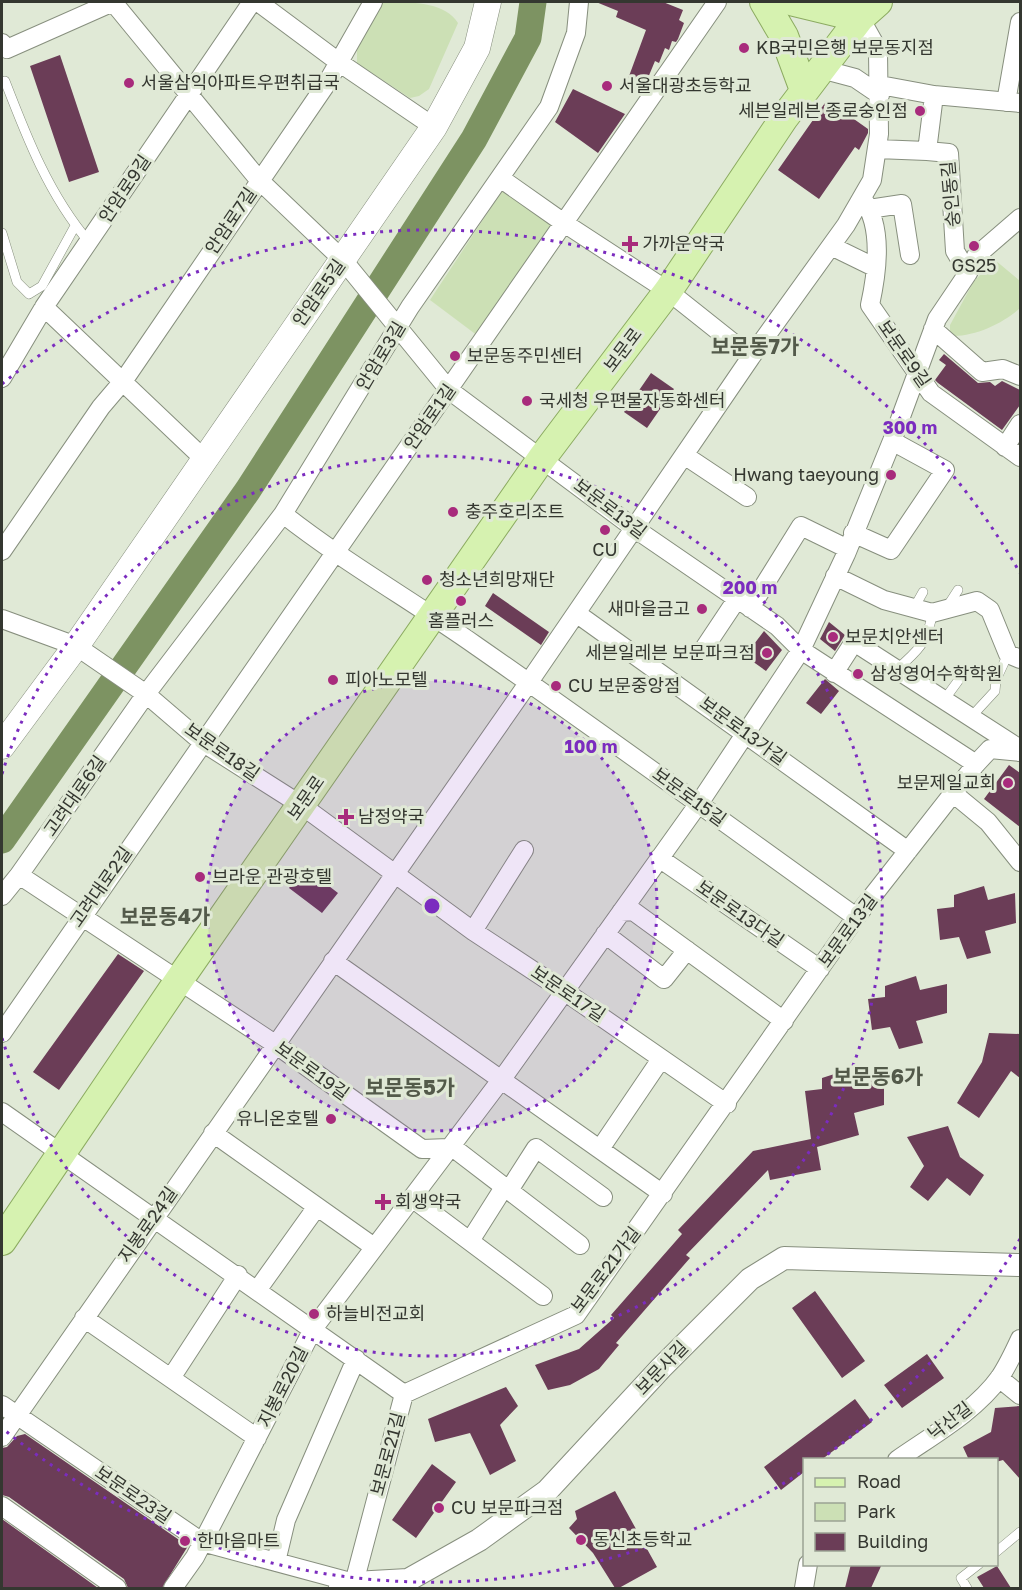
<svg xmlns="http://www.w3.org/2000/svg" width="1022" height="1590" viewBox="0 0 1022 1590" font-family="'Golos Text','Noto Sans KR',sans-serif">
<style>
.green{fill:#cce0b5}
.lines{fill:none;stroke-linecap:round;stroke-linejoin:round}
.river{stroke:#7d9362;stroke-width:27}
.building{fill:#6b3d57}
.service-casing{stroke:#878f7e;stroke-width:10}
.minor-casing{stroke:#878f7e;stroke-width:20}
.tertiary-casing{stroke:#878f7e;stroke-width:24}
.secondary-casing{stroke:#878f7e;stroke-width:27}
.primary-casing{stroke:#8cab61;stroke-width:30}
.service{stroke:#fff;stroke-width:9}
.minor{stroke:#fff;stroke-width:18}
.tertiary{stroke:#fff;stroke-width:22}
.secondary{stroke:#fff;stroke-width:26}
.primary{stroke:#d6f2b0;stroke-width:28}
.ring{fill:none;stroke:#7b2cbf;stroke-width:3;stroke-dasharray:3 6}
.poi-dot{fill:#a82b7c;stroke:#e0e9d6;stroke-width:2}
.labels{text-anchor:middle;stroke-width:6;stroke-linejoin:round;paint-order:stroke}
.poi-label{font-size:18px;fill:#343730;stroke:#e0e9d6;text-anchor:start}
.street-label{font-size:18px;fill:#343730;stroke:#e0e9d6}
.quarter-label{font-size:21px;font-weight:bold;fill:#535a4a;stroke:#e0e9d6}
.centre{fill:#7b2cbf;stroke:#e0e9d6;stroke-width:3}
.ring-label{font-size:18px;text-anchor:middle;font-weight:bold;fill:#7b2cbf;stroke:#e0e9d6;stroke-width:6;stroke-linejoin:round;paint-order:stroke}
</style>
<rect width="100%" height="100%" fill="#e0e9d6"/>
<!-- green -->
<path class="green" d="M 380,2 C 405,2 444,0 458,23 L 429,89 L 419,96 L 410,98 L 357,63 L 357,50 Z
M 502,191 L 554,224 L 478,336 L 430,300 Z
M 995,260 L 1020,281 L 1020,308 C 1004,323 976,336 954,336 L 950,332 L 950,325 L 974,281 Z"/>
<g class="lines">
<!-- river -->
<path class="river" d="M 2,840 L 248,490 L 474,139 L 528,38 L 533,2"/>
</g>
<!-- building -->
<path class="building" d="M 596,2 L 663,2 L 683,10 L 679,20 L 684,23 L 678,39 L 676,42 L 672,41 L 669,50 L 665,48 L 659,63 L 655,61 L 645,85 L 644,88 L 639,87 L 637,92 L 625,87 L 646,30 L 616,17 L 618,11 Z
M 60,55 L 99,172 L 69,182 L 30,66 Z
M 573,89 L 625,114 L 598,153 L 555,122 Z
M 827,100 L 868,129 L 868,133 L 859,150 L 855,147 L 819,199 L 778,170 Z
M 944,354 L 978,383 L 990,382 L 995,386 L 1002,381 L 1020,390 L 1020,405 L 1002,430 L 938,383 L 935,380 L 946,365 L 939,360 Z
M 651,373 L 674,389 L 647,428 L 624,412 Z
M 493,593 L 549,632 L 541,645 L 485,606 Z
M 829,622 L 845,635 L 835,651 L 820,639 Z
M 764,631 L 782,650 L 766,671 L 745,656 Z
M 825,679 L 839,691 L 821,714 L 806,703 Z
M 1009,765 L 1020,773 L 1020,827 L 984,799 Z
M 304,867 L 338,893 L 322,913 L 289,888 Z
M 984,886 L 988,900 L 1015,893 L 1016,923 L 985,931 L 991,953 L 967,959 L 959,937 L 940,940 L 937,909 L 954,907 L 954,895 Z
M 118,954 L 144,971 L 59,1090 L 33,1072 Z
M 916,976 L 920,990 L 947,984 L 947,1013 L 916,1021 L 923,1043 L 899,1049 L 890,1027 L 872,1030 L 868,999 L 885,997 L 885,986 Z
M 989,1033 L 1020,1034 L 1020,1078 L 1011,1071 L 979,1118 L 957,1103 L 982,1062 Z
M 853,1068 L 856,1082 L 884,1076 L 884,1105 L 854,1113 L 859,1135 L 817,1147 L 821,1170 L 770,1180 L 768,1170 L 686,1255 L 690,1258 L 616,1343 L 619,1345 L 599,1369 L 570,1385 L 548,1390 L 535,1365 L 579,1349 L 614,1318 L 611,1315 L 682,1234 L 678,1230 L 753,1151 L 811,1139 L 805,1091 L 822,1089 L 822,1078 Z
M 948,1126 L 960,1157 L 984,1175 L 970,1196 L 947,1178 L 928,1201 L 910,1187 L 924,1166 L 907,1137 Z
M 815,1291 L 865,1361 L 842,1378 L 792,1308 Z
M 927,1354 L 944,1378 L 902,1408 L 884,1385 Z
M 506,1387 L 518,1406 L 500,1425 L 516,1461 L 490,1475 L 470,1433 L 435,1442 L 428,1419 Z
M 855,1399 L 872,1422 L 821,1460 L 804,1460 L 804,1472 L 781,1490 L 764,1467 Z
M 1020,1406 L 1020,1479 L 1003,1460 L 996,1462 L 996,1460 L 969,1460 L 963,1447 L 991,1432 L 995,1408 Z
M 25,1434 L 188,1546 L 162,1588 L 128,1588 L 124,1579 L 9,1497 L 2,1495 L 2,1448 L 7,1447 L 17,1436 Z
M 432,1464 L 456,1482 L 416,1538 L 392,1520 Z
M 615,1491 L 657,1567 L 619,1588 L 615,1588 L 593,1553 L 569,1528 L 577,1519 L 575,1511 Z
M 2,1519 L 98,1588 L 2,1588 Z
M 851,1564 L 882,1564 L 871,1588 L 845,1588 Z
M 997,1566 L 1011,1588 L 984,1588 L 977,1577 Z"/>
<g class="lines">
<defs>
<path id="service" d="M 5,81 C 27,138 49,195 89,242
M 2,233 L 17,282 L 29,294 L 42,286 L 75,226
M 947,607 L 958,590
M 914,608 L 923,592
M 896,670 C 917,652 929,641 932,613
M 944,700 L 958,681
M 971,717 L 995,691 L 996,680 L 1008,654
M 996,1552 L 1020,1532
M 967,1588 L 961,1578 L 979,1564"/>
<path id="minor" d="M 113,2 L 259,180 L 343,260 L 449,390 L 634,528 L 777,626 L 801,650 L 976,764
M 258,2 L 340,63 L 434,127
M 2,43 L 7,49 L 113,2
M 821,69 L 855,78 L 880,95
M 880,85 L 934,95 L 1020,103
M 934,95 L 927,151 L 949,153 L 955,251 L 968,273
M 1006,102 L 1020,22
M 877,149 L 927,151
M 500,178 L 564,223 L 668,291 L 751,357
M 862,198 C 884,226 877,273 870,305 L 931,393 L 1020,457
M 869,209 L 902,204 L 910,255
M 831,246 L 876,268
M 44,307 L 204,459
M 933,329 L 982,372 L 1003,369 L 1020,376
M 2,378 L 44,307 L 252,2
M 1005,447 L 1020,424
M 684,455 L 747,497
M 283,514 C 344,562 411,600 475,645 C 603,734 729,826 856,917
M 853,533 L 891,550 L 945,470 L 892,441
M 2,551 L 101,407 L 124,380 L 327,83 L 373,2
M 835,576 L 884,600 L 932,613 L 977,601 L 990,610 L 1008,654 L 1020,659
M 750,608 L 801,526 L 848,549
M 576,613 L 908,851
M 2,619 L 76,646 L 146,694 L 202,742 L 301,805 L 473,931 L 564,991 L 727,1104
M 705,647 L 737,599
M 834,673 L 854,642 L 1020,749
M 954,794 L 988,822 L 1020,862
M 659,858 L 820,969
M 19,875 L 275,1044 L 422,1149 L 449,1148
M 2,896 L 19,875 L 146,694 L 283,514 L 410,307 L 549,107 L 576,33 L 579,2
M 621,912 L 633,911 L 784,1021
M 473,931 L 524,850
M 605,934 L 664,979 L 687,950
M 333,961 L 663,1194
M 2,1033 L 717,2
M 2,1112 L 404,1394
M 213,1133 L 374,1247
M 451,1146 L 580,1245
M 600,1149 L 661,1059
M 412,1198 L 543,1296
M 470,1241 L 501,1192 L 513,1184 L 536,1148 L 603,1197
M 258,1289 L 316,1208
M 84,1318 L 257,1438
M 171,1378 L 238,1275
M 999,1378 L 1020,1395
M 404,1394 L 576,1315 L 856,917 L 976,764 L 990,749 L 1020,752
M 2,1405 L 202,1542 L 354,1583 L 404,1394
M 2,1437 L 529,682 L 751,357 L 846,225 L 872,180 L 879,134 L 878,50 L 860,18
M 897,1460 C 931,1436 975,1412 1000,1377 C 1008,1365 1014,1352 1020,1339
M 2,1506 L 117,1588
M 276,1562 L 286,1520 L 356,1359
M 173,1588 L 195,1557 L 313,1329 L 507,1072 L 702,799 L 801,650 L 846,554 L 892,441 L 937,319 L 968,273 L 976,256 L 1020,218
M 804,1588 L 808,1564"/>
<path id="tertiary" d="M 340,1588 L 354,1583 L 408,1580 L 479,1540 L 547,1491 L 661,1368 L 750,1279 L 784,1258 L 1020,1265"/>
<path id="secondary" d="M 2,746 L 76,646 L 434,127 L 477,48 L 488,2"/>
<path id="primary" d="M 764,2 L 784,36 L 804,90
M 794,2 L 860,18
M 2,1241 L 179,980 L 542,458 L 668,291 L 784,118 L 860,18 L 878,2"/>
</defs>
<!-- service casing -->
<use href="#service" class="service-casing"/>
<!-- minor casing -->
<use href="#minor" class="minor-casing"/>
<!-- tertiary casing -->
<use href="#tertiary" class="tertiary-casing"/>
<!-- secondary casing -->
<use href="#secondary" class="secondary-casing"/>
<!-- primary casing -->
<use href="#primary" class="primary-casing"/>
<!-- service -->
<use href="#service" class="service"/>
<!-- minor -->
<use href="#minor" class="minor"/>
<!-- tertiary -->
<use href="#tertiary" class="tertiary"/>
<!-- secondary -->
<use href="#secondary" class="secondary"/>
<!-- primary -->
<use href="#primary" class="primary"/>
</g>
<!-- distance rings -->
<circle cx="432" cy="906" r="225" fill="#7b2cbf" fill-opacity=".12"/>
<g class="ring">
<circle cx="432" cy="906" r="225"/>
<path d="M2 774A450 450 0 1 1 2 1038"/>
<path d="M1020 1239A676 676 0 0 1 825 1456M800 1473A676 676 0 0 1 2 1428M2 384A676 676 0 0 1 1020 573"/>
</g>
<!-- markers -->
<g class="poi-dot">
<circle cx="744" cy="48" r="6"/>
<circle cx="129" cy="83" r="6"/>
<circle cx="607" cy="86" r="6"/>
<circle cx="920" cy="111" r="6"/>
<path d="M627 235h6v6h6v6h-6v6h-6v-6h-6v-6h6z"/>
<circle cx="974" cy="246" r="6"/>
<circle cx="455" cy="356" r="6"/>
<circle cx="527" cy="401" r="6"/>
<circle cx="891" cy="475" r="6"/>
<circle cx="453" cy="512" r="6"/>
<circle cx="605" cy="530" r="6"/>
<circle cx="427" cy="580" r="6"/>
<circle cx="461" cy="601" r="6"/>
<circle cx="702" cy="609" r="6"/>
<circle cx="833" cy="637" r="6"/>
<circle cx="767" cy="653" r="6"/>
<circle cx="858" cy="674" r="6"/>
<circle cx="333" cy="680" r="6"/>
<circle cx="556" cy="686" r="6"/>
<circle cx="1008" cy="783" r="6"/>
<path d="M343 808h6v6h6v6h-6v6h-6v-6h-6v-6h6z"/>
<circle cx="200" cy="877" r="6"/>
<circle cx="331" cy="1119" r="6"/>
<path d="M380 1193h6v6h6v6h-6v6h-6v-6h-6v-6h6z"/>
<circle cx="314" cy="1314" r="6"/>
<circle cx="439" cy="1508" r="6"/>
<circle cx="581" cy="1540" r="6"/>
<circle cx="185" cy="1541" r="6"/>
</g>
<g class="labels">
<!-- poi labels -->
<g class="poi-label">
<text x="756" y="54">KB국민은행 보문동지점</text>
<text x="141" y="89">서울삼익아파트우편취급국</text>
<text x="619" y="92">서울대광초등학교</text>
<text x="908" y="117" text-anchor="end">세븐일레븐 종로숭인점</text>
<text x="642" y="250">가까운약국</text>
<text x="974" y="272" text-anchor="middle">GS25</text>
<text x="467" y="362">보문동주민센터</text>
<text x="539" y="407">국세청 우편물자동화센터</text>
<text x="879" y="481" text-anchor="end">Hwang taeyoung</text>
<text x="465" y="518">충주호리조트</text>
<text x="605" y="556" text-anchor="middle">CU</text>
<text x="439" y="586">청소년희망재단</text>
<text x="690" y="615" text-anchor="end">새마을금고</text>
<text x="461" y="627" text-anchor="middle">홈플러스</text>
<text x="845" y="643">보문치안센터</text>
<text x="755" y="659" text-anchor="end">세븐일레븐 보문파크점</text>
<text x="870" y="680">삼성영어수학학원</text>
<text x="345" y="686">피아노모텔</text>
<text x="568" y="692">CU 보문중앙점</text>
<text x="996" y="789" text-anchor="end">보문제일교회</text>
<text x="358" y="823">남정약국</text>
<text x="212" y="883">브라운 관광호텔</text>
<text x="319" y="1125" text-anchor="end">유니온호텔</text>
<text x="395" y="1208">회생약국</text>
<text x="326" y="1320">하늘비전교회</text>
<text x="451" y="1514">CU 보문파크점</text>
<text x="593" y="1546">동신초등학교</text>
<text x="197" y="1547">한마음마트</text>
</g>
<!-- street labels -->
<g class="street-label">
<text transform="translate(125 189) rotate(-56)" y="6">안암로9길</text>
<text transform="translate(951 194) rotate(-95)" y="6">숭인동길</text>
<text transform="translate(231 221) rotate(-56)" y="6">안암로7길</text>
<text transform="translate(319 293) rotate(-55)" y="6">안암로5길</text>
<text transform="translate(623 350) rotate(-53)" y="6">보문로</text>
<text transform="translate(904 354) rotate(55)" y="6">보문로9길</text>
<text transform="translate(381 356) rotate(-59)" y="6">안암로3길</text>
<text transform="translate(430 417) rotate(-55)" y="6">안암로1길</text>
<text transform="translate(610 509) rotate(37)" y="6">보문로13길</text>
<text transform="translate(743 731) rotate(36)" y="6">보문로13가길</text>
<text transform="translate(222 752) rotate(35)" y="6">보문로18길</text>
<text transform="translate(75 796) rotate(-55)" y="6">고려대로6길</text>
<text transform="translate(689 797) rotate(36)" y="6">보문로15길</text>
<text transform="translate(306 798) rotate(-55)" y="6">보문로</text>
<text transform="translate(101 887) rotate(-55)" y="6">고려대로2길</text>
<text transform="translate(740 914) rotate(35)" y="6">보문로13다길</text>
<text transform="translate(848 931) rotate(-54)" y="6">보문로13길</text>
<text transform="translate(568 994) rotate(34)" y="6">보문로17길</text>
<text transform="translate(312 1071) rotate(36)" y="6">보문로19길</text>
<text transform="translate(148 1225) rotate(-55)" y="6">지봉로24길</text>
<text transform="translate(606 1270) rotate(-53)" y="6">보문로21가길</text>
<text transform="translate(662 1368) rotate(-46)" y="6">보문사길</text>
<text transform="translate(283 1387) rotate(-63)" y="6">지봉로20길</text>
<text transform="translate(950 1421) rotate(-38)" y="6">낙산길</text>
<text transform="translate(388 1454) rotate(-75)" y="6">보문로21길</text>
<text transform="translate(133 1495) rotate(34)" y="6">보문로23길</text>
</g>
<!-- quarter labels -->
<g class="quarter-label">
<text x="755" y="354">보문동7가</text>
<text x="165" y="924">보문동4가</text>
<text x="878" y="1084">보문동6가</text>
<text x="410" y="1095">보문동5가</text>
</g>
</g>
<circle cx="432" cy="906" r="9" class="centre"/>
<g class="ring-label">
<text x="910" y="434">300 m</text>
<text x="750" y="594">200 m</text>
<text x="591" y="753">100 m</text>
</g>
<!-- border -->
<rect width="1022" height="1590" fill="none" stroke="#343730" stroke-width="6"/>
<!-- legend -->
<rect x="803" y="1458" width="195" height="108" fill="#e0e9d6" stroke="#9ba294" stroke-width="1.5"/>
<rect x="815" y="1478" width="30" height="9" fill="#d6f2b0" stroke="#9ba294" stroke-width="1.5"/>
<text x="857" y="1488" font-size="18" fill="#343730">Road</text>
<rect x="815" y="1503" width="30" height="18" fill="#cce0b5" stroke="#9ba294" stroke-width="1.5"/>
<text x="857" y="1518" font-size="18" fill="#343730">Park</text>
<rect x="815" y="1533" width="30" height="18" fill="#6b3d57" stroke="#9ba294" stroke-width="1.5"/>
<text x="857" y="1548" font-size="18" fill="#343730">Building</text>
</svg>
